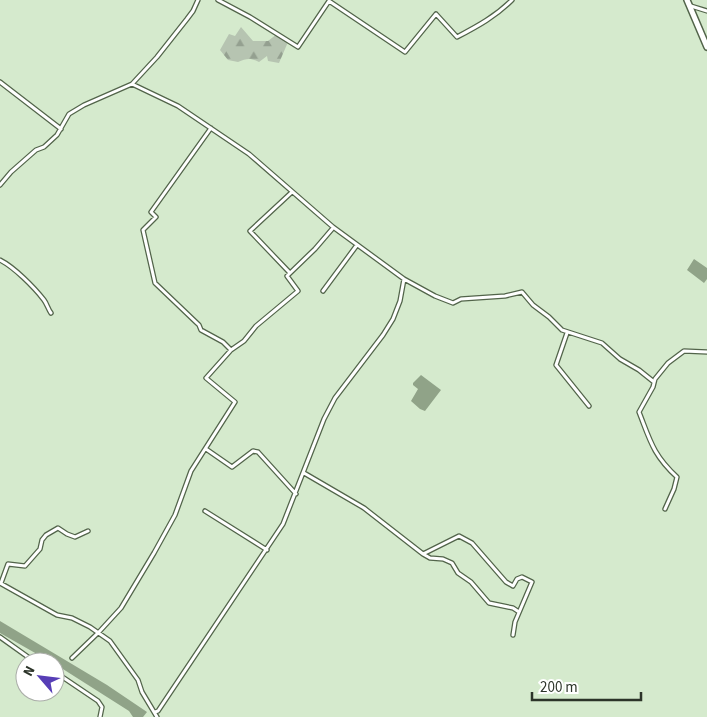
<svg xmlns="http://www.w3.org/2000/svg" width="707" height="717" viewBox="0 0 707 717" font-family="'Source Sans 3',sans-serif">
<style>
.forest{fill:url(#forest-firs)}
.water{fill:#90a388}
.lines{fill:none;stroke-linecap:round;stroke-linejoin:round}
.minor-casing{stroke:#52644a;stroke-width:5.5}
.trunk-casing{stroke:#52644a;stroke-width:8}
.minor{stroke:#fff;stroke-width:3}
.trunk{stroke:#fff;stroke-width:5}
</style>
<defs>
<pattern id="forest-firs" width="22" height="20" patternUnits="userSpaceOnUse" patternTransform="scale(1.25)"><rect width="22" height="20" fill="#b6c4b1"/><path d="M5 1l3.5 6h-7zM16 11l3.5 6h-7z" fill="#94a090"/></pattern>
</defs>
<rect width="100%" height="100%" fill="#d5eacd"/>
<!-- forest -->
<path class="forest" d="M 241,27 L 253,41 L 268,41 L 277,34 L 288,42 L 279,63 L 268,61 L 267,56 L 259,62 C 251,58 247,58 238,62 L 228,60 L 220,50 L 229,34 L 235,36 Z"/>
<!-- water -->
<path class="water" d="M 694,259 L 707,268 L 707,279 L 704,283 L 687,270 Z
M 421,375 L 441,390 L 425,411 L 420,409 L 411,401 L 418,389 L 413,385 L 413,383 Z
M 0,621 L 107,685 L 147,712 L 143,717 L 133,717 L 129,711 L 55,664 L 55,662 L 51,662 L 0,633 Z"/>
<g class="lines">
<defs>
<path id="minor" d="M 218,0 L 250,17 L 298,47 L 329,1 L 405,52 L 436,14 L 457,37 C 478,26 496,16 512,0
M 691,6 L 707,11
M 0,82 L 61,129
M 132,84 L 178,106 L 249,154 L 333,227 L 404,279 L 435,296 L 453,303 L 461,299 L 505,296 L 522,292 L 533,305 L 549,317 L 562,330 L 602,343 L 620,359 L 639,370 L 654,382
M 211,128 L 151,212 L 156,217 L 143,230 L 155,283 L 199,325 L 201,330 L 223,342 L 231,350
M 0,185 L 11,172 L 36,150 L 44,147 L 57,135 L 69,114 L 84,105 L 132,84 L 157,57 L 187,19 L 193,11 L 198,0
M 0,260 C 14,267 34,287 44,300 C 47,304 48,309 51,313
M 290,273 L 250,231 L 292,192
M 323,291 L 357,245
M 567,333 L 556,365 L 589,406
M 206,449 L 232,467 L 253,451 L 258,452 L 296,494
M 304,473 L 364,508 L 423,554 L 459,536 L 472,543 L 506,582 L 513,586 L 517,579 L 522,577 L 532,582 L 515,622 L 513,635
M 665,509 L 674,489 L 677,477 C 653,455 650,440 639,412 L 653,387 L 655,379 L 668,363 L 684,351 L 707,352
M 205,511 L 267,550
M 423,554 L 430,558 L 443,559 L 452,563 L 458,573 L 471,582 L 489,603 L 513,608 L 519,612
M 0,583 L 57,615 L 72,618 L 90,627 L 110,641 L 138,680 L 142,692 L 157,717
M 1,583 L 8,564 L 25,566 L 40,549 L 42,540 L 46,535 L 58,528 L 67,534 L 75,537 L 88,531
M 0,637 L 35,662
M 72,658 L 99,632 L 121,608 L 154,553 L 175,515 L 191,471 L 235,402 L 206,378 L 231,350 L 244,341 L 256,326 L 298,291 L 287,276 L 315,249 L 333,228
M 55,672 L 98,701 L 102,707 L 100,717
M 155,712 L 158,711 L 283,524 L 324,419 L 335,398 L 383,335 L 393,319 L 400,301 L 404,279"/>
<path id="trunk" d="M 687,0 L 707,47"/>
</defs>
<!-- minor casing -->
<use href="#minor" class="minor-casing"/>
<!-- trunk casing -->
<use href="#trunk" class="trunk-casing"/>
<!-- minor -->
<use href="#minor" class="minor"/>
<!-- trunk -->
<use href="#trunk" class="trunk"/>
</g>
<!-- north arrow -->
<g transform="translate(40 677) rotate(298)"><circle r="24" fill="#ffffff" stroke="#abaea9"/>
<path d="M0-4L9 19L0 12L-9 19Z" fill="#573eb6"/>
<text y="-8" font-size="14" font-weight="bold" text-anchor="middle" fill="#2c3429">N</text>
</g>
<!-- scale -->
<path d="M532 692v8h109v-8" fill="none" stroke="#2c3429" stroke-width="2.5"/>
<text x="540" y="692" font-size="15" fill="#2c3429" stroke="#ffffff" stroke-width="4" paint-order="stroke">200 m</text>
</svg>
